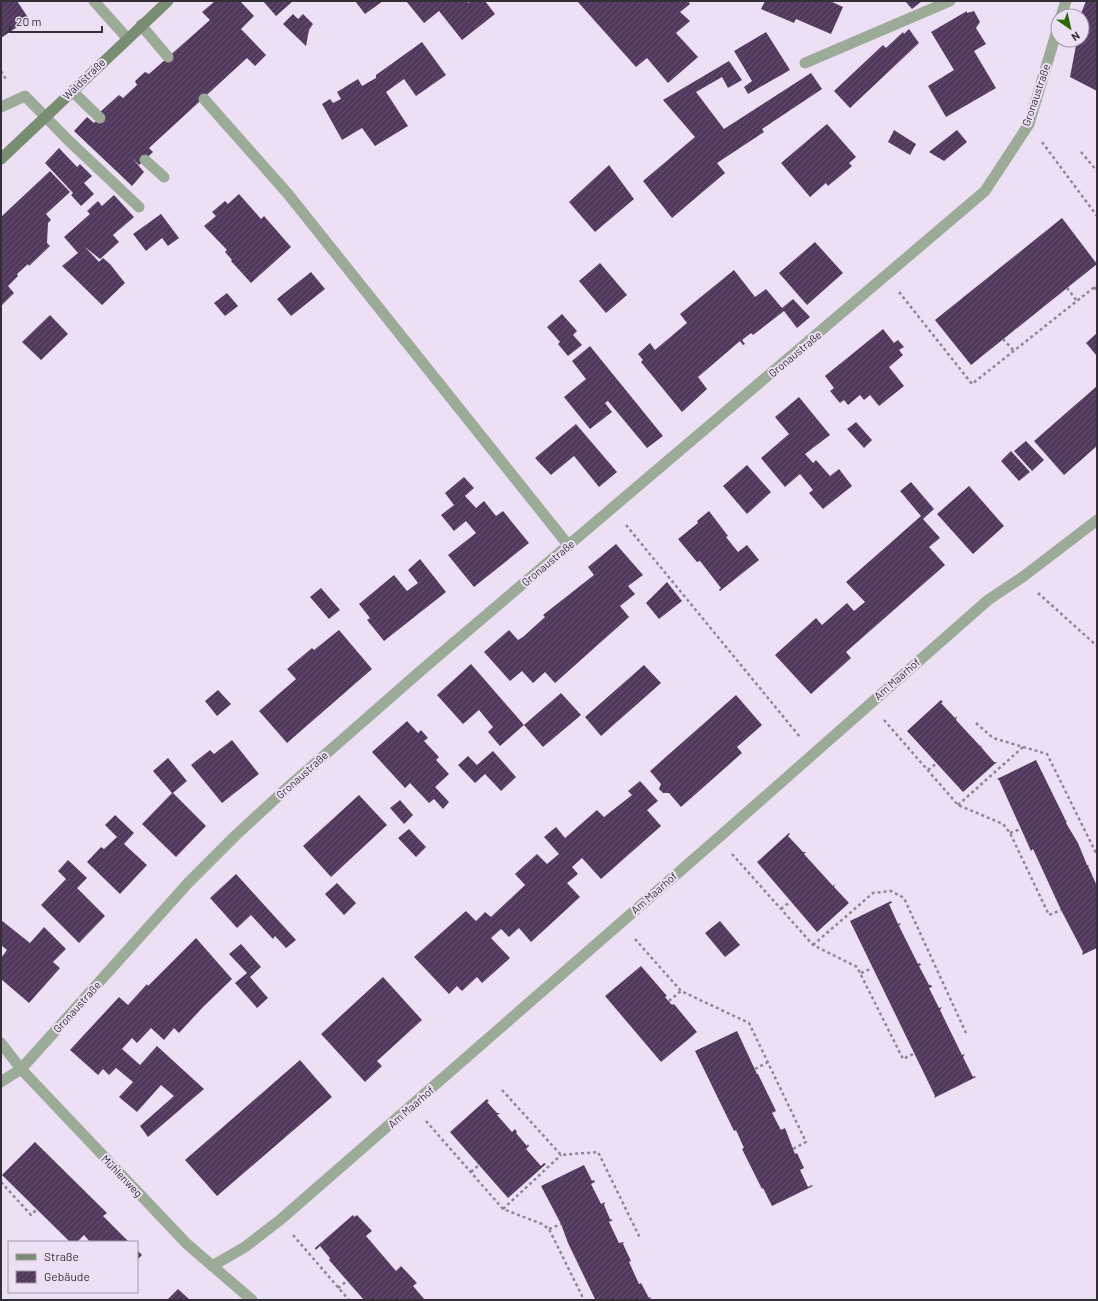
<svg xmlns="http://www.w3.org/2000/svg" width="1098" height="1301" viewBox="0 0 1098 1301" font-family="Barlow,sans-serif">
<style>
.building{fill:url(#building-hatch)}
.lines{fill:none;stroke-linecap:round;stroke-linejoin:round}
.path{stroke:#8f8695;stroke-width:2.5;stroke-dasharray:3 3;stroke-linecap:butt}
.service{stroke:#9caa98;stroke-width:11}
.minor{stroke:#9caa98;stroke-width:11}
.secondary{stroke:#798d72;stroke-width:11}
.labels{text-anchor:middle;stroke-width:4;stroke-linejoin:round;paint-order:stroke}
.street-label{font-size:11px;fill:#342f37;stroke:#ede0f5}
</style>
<defs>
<pattern id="building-hatch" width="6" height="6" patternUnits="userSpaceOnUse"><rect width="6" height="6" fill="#51395e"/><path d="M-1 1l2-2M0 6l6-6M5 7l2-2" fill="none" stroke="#685472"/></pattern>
</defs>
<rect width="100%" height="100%" fill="#ede0f5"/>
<!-- building -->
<path class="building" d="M 1,1 L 17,1 L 29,19 L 1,38 Z
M 215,1 L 240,1 L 254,16 L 241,29 L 266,55 L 255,66 L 247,58 L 149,148 L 153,152 L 139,165 L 132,158 L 144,172 L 132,186 L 74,131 L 87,117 L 94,123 L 103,115 L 100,112 L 119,95 L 123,98 L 137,85 L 135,81 L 145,72 L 149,74 L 210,20 L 202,12 Z
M 263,1 L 293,1 L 276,16 Z
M 355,1 L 383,1 L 365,14 Z
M 406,1 L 467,1 L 468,3 L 471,1 L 485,1 L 495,14 L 462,40 L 439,11 L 424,23 Z
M 577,1 L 688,1 L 690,4 L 680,12 L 690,21 L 676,33 L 698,57 L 668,83 L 647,58 L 636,67 Z
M 765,1 L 830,1 L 843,7 L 831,34 L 796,19 L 794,23 L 761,9 Z
M 905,1 L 922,1 L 912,9 Z
M 1086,1 L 1097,1 L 1097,91 L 1070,77 L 1077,40 L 1082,40 L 1082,16 L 1080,16 Z
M 967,11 L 967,13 L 974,11 L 980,22 L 976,28 L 986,44 L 974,51 L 996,88 L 946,117 L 928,86 L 954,70 L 931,32 Z
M 293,14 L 298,19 L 303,14 L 313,24 L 309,30 L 306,46 L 283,24 Z
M 909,29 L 919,43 L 850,108 L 834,91 L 883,45 L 886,48 L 903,32 L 904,34 Z
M 766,32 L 790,70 L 748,94 L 744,87 L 752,81 L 734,51 Z
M 422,42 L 446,75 L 416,96 L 404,79 L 386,92 L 408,126 L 375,146 L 362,128 L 342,140 L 322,104 L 330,99 L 333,103 L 341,99 L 337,92 L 358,79 L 362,86 L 376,78 L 376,75 Z
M 729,61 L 742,80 L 728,88 L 722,77 L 696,92 L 724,129 L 811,73 L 822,89 L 762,129 L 764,132 L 717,163 L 725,173 L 672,218 L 643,181 L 695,137 L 663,100 Z
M 827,124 L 856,157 L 849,163 L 852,166 L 828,186 L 826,183 L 810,197 L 781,163 Z
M 894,130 L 916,144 L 910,155 L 888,142 Z
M 957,130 L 967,142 L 944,161 L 929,152 Z
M 59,148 L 77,167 L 80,164 L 92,176 L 84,183 L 94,194 L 81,206 L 71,195 L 73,193 L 45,163 Z
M 609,165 L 634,199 L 595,232 L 569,202 Z
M 50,171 L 70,192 L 46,214 L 51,220 L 48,223 L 47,243 L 50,246 L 29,266 L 28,264 L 17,274 L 18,276 L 8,286 L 14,293 L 1,306 L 1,217 Z
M 239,194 L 261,219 L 264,216 L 291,247 L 251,283 L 231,261 L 232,260 L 225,252 L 227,250 L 204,226 L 216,216 L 212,212 L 225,201 L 228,204 Z
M 114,195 L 134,217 L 113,235 L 119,242 L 100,259 L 85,247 L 99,262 L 103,258 L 110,264 L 125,283 L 102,305 L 62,266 L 78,253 L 64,237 L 90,214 L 87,211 L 98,201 L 102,206 Z
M 161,214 L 179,238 L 168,246 L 162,238 L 146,251 L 133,234 Z
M 1062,218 L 1097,264 L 971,365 L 935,320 Z
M 815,242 L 843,273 L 807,305 L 779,273 Z
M 600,263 L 627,295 L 606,313 L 579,281 Z
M 734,270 L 755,297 L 766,289 L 782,308 L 793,299 L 810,317 L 797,328 L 784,311 L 753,335 L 751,333 L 742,340 L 745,344 L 743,345 L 740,341 L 698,377 L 707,389 L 682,412 L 641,362 L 643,360 L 638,354 L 650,343 L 655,350 L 687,323 L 680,314 Z
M 311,272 L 325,289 L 291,316 L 277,299 Z
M 227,293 L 238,306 L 225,316 L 214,303 Z
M 562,314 L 577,331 L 573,335 L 582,345 L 568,356 L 558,344 L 560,342 L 547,327 Z
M 50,315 L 68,334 L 41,360 L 22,342 Z
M 883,329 L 894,343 L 898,340 L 904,347 L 899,350 L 903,355 L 889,367 L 904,386 L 879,406 L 870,395 L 864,400 L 860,395 L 848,405 L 844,400 L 840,403 L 830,391 L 834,388 L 825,376 Z
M 1097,333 L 1097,356 L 1086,343 Z
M 590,346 L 663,436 L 647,448 L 608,401 L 605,403 L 612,412 L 590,429 L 564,397 L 586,379 L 572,361 Z
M 1097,386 L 1097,446 L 1064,475 L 1034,441 Z
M 799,397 L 830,435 L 805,454 L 813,463 L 816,460 L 830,476 L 839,469 L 852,486 L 823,509 L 809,493 L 813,490 L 800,474 L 785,487 L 761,458 L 789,434 L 775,417 Z
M 856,422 L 872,440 L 864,448 L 847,429 Z
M 576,424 L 617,472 L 599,487 L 574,456 L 551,475 L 535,458 Z
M 1026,441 L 1044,460 L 1032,471 L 1014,451 Z
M 1011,451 L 1030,472 L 1019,481 L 1001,461 Z
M 747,465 L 771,492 L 747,514 L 723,486 Z
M 464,477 L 474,488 L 465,496 L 476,508 L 484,501 L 496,516 L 503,511 L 529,543 L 474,587 L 448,555 L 476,533 L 466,521 L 454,531 L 441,515 L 454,505 L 445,493 Z
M 911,482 L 934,509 L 923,519 L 940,538 L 929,547 L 945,565 L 846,652 L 851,658 L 811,694 L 775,655 L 816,618 L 822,625 L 847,603 L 854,611 L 865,602 L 846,582 L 921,516 L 900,491 Z
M 969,486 L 1004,526 L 973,554 L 937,514 Z
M 709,511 L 728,536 L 726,537 L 738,552 L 747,545 L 759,560 L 720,591 L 719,590 L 721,588 L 700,561 L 697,562 L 678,539 L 698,523 L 697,521 Z
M 616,544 L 643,575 L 628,586 L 635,594 L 620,606 L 629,617 L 555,683 L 545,672 L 533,683 L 522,671 L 510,681 L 484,652 L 509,630 L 518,640 L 523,637 L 545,617 L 543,615 L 594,575 L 588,567 Z
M 420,559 L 446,592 L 384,641 L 367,620 L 370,618 L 359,604 L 394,575 L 407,591 L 418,583 L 408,570 Z
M 667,582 L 682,601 L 659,619 L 646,603 Z
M 321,588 L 340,610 L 329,619 L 310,597 Z
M 339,630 L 372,669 L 287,743 L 259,711 L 296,679 L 287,669 L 312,648 L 314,650 Z
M 471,664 L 524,725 L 500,746 L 488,732 L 493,727 L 479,710 L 463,724 L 437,695 Z
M 644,665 L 661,683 L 601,736 L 585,717 Z
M 218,690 L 231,704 L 217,716 L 205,701 Z
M 561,693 L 581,715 L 543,747 L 524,725 Z
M 736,695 L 762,725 L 737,747 L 742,753 L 681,807 L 669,793 L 663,793 L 659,789 L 661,784 L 650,771 Z
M 941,700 L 943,702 L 941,703 L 955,718 L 957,716 L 956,720 L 980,746 L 982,746 L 981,747 L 994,762 L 997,762 L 963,792 L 907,731 Z
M 407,721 L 418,733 L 421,730 L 428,738 L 424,741 L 439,757 L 436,760 L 449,774 L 435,787 L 449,802 L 443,809 L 434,799 L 429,803 L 410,783 L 405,788 L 372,752 Z
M 232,740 L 259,774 L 222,803 L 191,765 L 210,750 L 214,754 Z
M 493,751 L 516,777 L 501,791 L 485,774 L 475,783 L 458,765 L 468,756 L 477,765 Z
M 168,758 L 187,781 L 173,793 L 206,826 L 176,857 L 142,824 L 172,793 L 153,771 Z
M 1036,760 L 1066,821 L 1067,820 L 1066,823 L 1078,843 L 1087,865 L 1090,866 L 1088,866 L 1097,886 L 1097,948 L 1082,955 L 1083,952 L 1061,910 L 1033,849 L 1031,851 L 999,780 L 997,779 Z
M 640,781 L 658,801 L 647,810 L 661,826 L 601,879 L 582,858 L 572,867 L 578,874 L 567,883 L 580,897 L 531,942 L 519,928 L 509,937 L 501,929 L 491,938 L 510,958 L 482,983 L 477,977 L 462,991 L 457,986 L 449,994 L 414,957 L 466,911 L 476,921 L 485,912 L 491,917 L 525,885 L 515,874 L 537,854 L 547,864 L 559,854 L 544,837 L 556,827 L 565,838 L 597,810 L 604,817 L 632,795 L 628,791 Z
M 359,795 L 387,825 L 331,877 L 303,846 Z
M 400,800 L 413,815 L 404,824 L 390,808 Z
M 115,815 L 134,833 L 124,844 L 147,865 L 120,894 L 87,862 L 101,847 L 104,849 L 117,837 L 105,825 Z
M 409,829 L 426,847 L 416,857 L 398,838 Z
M 789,833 L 790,834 L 788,836 L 803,852 L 806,852 L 804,854 L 833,886 L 835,884 L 834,887 L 849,903 L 817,932 L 757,862 Z
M 68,860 L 87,878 L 77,888 L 105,916 L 79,943 L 41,905 L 66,879 L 58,871 Z
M 236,874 L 296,940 L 286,948 L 275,936 L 273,939 L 251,915 L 237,928 L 210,898 Z
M 337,883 L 356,903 L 344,915 L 325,894 Z
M 891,901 L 892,903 L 889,904 L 898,924 L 901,923 L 899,926 L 918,964 L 920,963 L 921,965 L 919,966 L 929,985 L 931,985 L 932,987 L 929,988 L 939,1008 L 942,1007 L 940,1010 L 962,1055 L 965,1054 L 963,1057 L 973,1077 L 975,1076 L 976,1077 L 934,1098 L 935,1096 L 850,921 Z
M 1,920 L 30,943 L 44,927 L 66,949 L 53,962 L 60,968 L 29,1003 L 1,979 L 1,958 L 7,950 L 1,945 Z
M 720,921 L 740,945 L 725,957 L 705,933 Z
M 196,938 L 232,979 L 203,1007 L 179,1033 L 174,1028 L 164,1040 L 151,1028 L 137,1043 L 132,1038 L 122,1049 L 140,1065 L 157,1046 L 204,1089 L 148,1137 L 140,1126 L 174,1096 L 161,1085 L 137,1112 L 119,1097 L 133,1082 L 116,1068 L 109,1075 L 103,1069 L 98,1075 L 70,1050 L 119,997 L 128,1005 L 147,984 L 148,986 Z
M 241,944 L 261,967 L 250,977 L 268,998 L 257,1008 L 235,983 L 247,973 L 229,954 Z
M 641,966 L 667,996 L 665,997 L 672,1005 L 674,1004 L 697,1032 L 661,1062 L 605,996 Z
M 383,977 L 422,1020 L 377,1061 L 382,1066 L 365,1082 L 321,1034 Z
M 737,1031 L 757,1074 L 758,1074 L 776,1111 L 772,1113 L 781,1130 L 785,1128 L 795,1154 L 797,1153 L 804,1168 L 800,1170 L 808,1187 L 812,1185 L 813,1186 L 772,1206 L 763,1188 L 762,1189 L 742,1149 L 744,1148 L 736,1130 L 734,1131 L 695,1051 Z
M 300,1060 L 332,1097 L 217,1196 L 185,1160 Z
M 487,1099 L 489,1101 L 487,1102 L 497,1113 L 500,1113 L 497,1115 L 512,1132 L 515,1129 L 517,1132 L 516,1133 L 527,1146 L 528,1144 L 529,1146 L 526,1149 L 541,1166 L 544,1163 L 546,1164 L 508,1198 L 450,1132 Z
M 35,1142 L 107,1213 L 103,1216 L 129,1242 L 90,1242 L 84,1235 L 77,1242 L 70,1242 L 2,1175 Z
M 584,1165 L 592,1181 L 594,1180 L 595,1182 L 591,1184 L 601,1204 L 605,1202 L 604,1205 L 610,1219 L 613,1220 L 609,1222 L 619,1243 L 624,1242 L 623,1244 L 631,1261 L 629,1262 L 639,1284 L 641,1283 L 649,1298 L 651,1297 L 651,1298 L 648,1300 L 595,1299 L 568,1243 L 561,1224 L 541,1186 Z
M 353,1215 L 354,1217 L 357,1215 L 372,1231 L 366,1236 L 396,1271 L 401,1266 L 417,1283 L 413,1286 L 425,1300 L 364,1300 L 329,1260 L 330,1258 L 320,1246 L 316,1250 L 315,1248 Z
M 137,1250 L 142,1255 L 137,1260 Z
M 178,1289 L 190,1300 L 167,1300 Z"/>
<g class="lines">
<!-- path -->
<path class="path" d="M 1,71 L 7,81
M 1042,142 L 1097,216
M 1081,152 L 1097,171
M 1094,287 L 1097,291
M 1067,288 L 1077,301
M 899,292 L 972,384 L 1097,285
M 1003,339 L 1014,351
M 626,525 L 800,737
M 1038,593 L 1097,646
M 884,720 L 958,805 L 1003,824 L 1010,833 L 1049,915 L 1061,910
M 976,723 L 993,738 L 1047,754 L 1097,855
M 928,770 L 937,763
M 958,805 L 1023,747
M 1010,833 L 1021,829
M 732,854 L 813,945 L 857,967 L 903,1059 L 913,1054
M 781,909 L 790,902
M 635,939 L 681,991 L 749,1023 L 806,1142 L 793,1149
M 813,945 L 873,893 L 891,891 L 904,898 L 966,1033
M 861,973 L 872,968
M 669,1001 L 681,991
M 755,1069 L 768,1062
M 502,1090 L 561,1155 L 598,1152 L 640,1238
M 426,1121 L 503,1209 L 542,1224 L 549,1229 L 584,1300
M 471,1172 L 480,1164
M 1,1182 L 31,1215 L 37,1209
M 503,1209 L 561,1155
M 549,1229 L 561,1224
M 293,1235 L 349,1300
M 338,1288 L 347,1281"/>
<!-- service -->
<path class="service" d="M 141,25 L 168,57
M 72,91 L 100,118
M 204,99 L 288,194 L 569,546
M 1,107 L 25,96 L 68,140 L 139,207
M 145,160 L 164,177"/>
<!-- minor -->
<path class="minor" d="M 94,1 L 127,38
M 1061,16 L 1066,1
M 805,63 L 950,1
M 1,1043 L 21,1069 L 187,1244 L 252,1300
M 1,1082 L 21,1069 L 189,882 L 236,835 L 287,788 L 424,668 L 985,191 L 1029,124 L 1058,27
M 212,1266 L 245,1247 L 280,1220 L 718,838 L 988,600 L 1024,576 L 1097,520"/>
<!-- secondary -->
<path class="secondary" d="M 1,159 L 168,1"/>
</g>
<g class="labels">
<!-- street labels -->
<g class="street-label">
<text transform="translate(84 79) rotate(-44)" y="4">Waldstraße</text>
<text transform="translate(1036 95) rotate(-71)" y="4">Gronaustraße</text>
<text transform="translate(795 354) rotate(-40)" y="4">Gronaustraße</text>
<text transform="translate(548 563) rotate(-40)" y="4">Gronaustraße</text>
<text transform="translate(897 679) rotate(-41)" y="4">Am Maarhof</text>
<text transform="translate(302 775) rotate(-42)" y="4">Gronaustraße</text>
<text transform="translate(654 893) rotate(-41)" y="4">Am Maarhof</text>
<text transform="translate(77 1007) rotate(-48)" y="4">Gronaustraße</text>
<text transform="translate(411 1107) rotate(-41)" y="4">Am Maarhof</text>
<text transform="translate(122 1176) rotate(46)" y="4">Mühlenweg</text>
</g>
</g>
<!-- border -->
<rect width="1098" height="1301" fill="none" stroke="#342f37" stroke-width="4"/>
<!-- legend -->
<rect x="8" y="1241" width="130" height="52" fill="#ede0f5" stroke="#a399a9"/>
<rect x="16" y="1254" width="20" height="6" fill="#798d72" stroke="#a399a9"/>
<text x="44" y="1261" font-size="12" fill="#342f37">Straße</text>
<rect x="16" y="1271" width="20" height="12" fill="url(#building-hatch)" stroke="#a399a9"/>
<text x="44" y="1281" font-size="12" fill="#342f37">Gebäude</text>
<!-- north arrow -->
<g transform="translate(1070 28) rotate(146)"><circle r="19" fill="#ede0f5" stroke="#a399a9"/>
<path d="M0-3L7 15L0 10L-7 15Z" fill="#276a00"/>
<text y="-6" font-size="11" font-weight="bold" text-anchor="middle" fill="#342f37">N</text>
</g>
<!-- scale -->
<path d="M10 26v6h92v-6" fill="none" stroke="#342f37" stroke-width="2"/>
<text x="16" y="26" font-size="12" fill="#342f37" stroke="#ede0f5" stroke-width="3" paint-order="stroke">20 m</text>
</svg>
